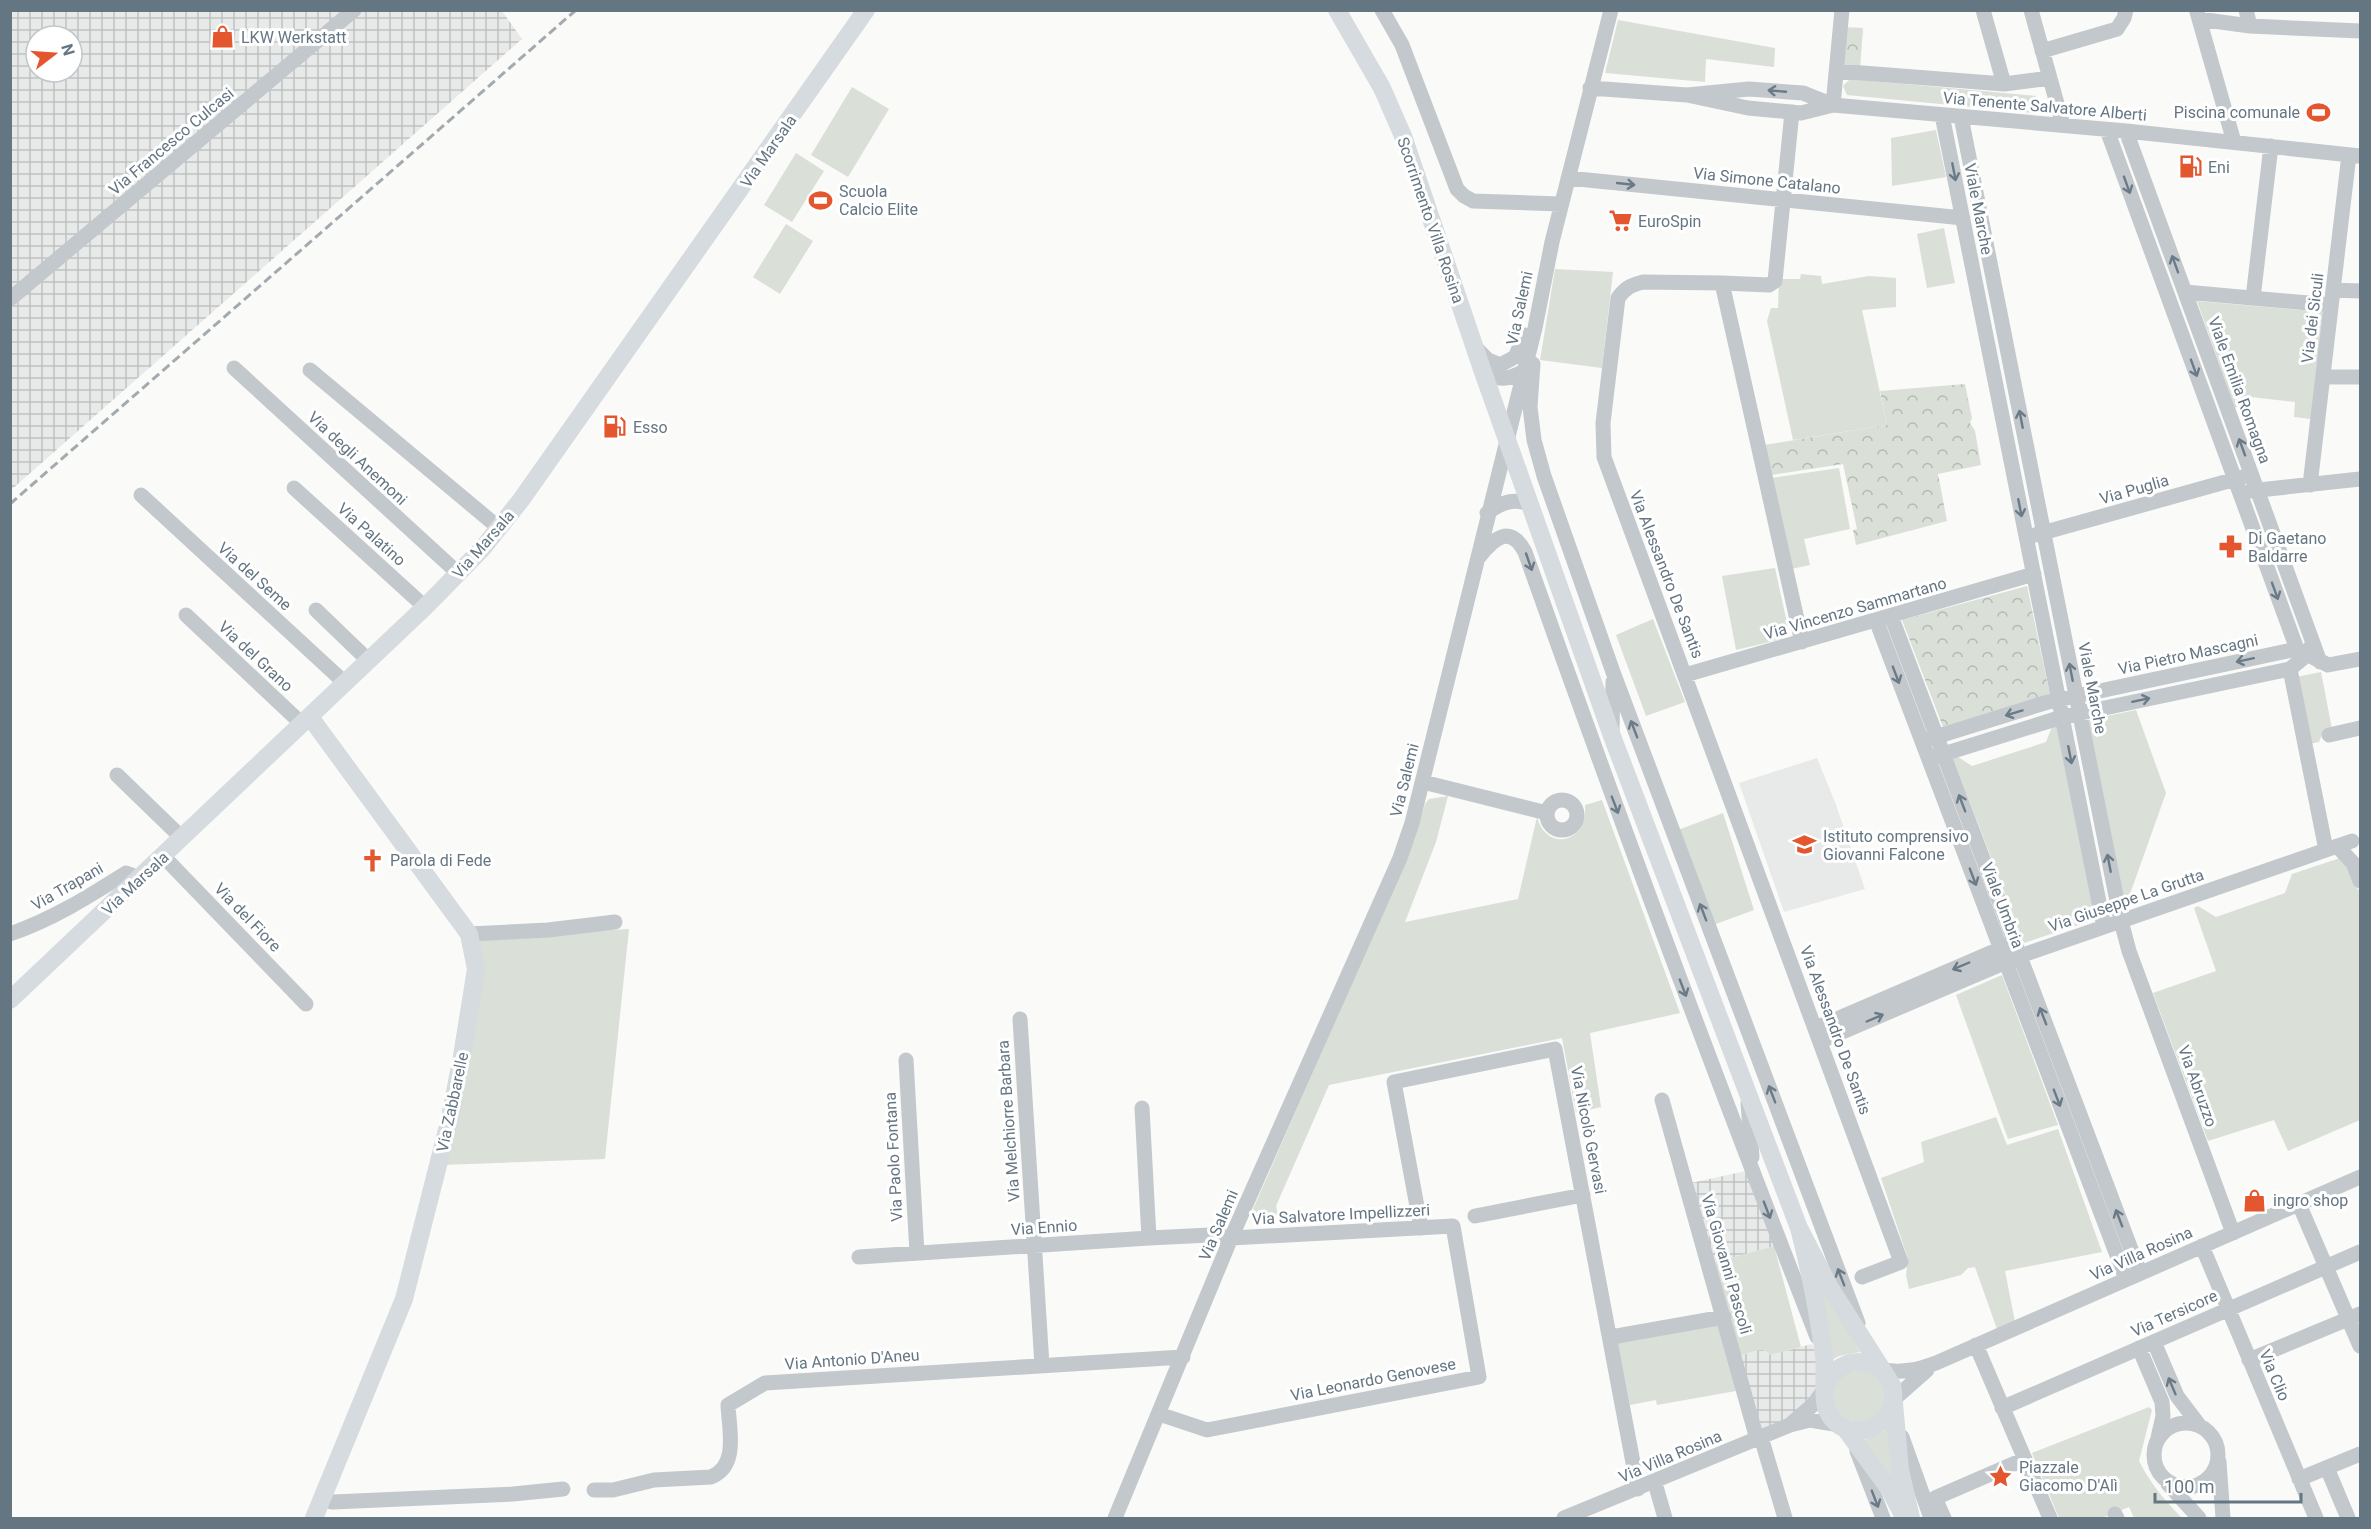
<svg xmlns="http://www.w3.org/2000/svg" width="2371" height="1529" viewBox="0 0 2371 1529" font-family="Roboto,sans-serif">
<style>
.built{fill:#e8e9e9}
.industrial{fill:url(#industrial-grid);fill-rule:evenodd}
.green{fill:#dadfd7}
.forest{fill:url(#forest-crowns)}
.lines{fill:none;stroke-linecap:round;stroke-linejoin:round}
.minor{stroke:#c3c8cc;stroke-width:15}
.major{stroke:#d6dbdf;stroke-width:18}
.rail{stroke:#a2aab0;stroke-width:3;stroke-dasharray:9 4.5;stroke-linecap:butt}
.oneway{stroke:#6a7a87}
.labels{text-anchor:middle;stroke-width:6;stroke-linejoin:round;paint-order:stroke}
.poi-label{font-size:16px;fill:#657683;stroke:#fff;text-anchor:start}
.street-label{font-size:16px;fill:#657683;stroke:#fff}
</style>
<defs>
<pattern id="industrial-grid" width="8" height="8" patternUnits="userSpaceOnUse" patternTransform="scale(1.5)"><rect width="8" height="8" fill="#e8e9e9"/><path d="M0 4h8M4 0v8" fill="none" stroke="#c0c1c2"/></pattern>
<pattern id="forest-crowns" width="20" height="18" patternUnits="userSpaceOnUse" patternTransform="scale(1.5)"><rect width="20" height="18" fill="#dadfd7"/><path d="M2 6a3 3 0 1 1 6 0M12 15a3 3 0 1 1 6 0" fill="none" stroke="#b4b9b4"/></pattern>
</defs>
<rect width="100%" height="100%" fill="#fafaf8"/>
<!-- built -->
<path class="built" d="M 1817,758 L 1835,802 L 1865,889 L 1784,912 L 1739,783 Z"/>
<!-- industrial -->
<path class="industrial" d="M 11,11 L 502,11 L 522,39 L 11,490 ZM 36,36 L 72,36 L 72,72 L 36,72 Z
M 1746,1171 L 1774,1246 L 1713,1263 L 1691,1183 Z
M 1812,1344 L 1817,1357 L 1817,1387 L 1809,1402 L 1796,1415 L 1761,1432 L 1738,1356 L 1762,1349 L 1771,1355 Z"/>
<!-- green -->
<path class="green" d="M 1618,20 L 1775,48 L 1774,67 L 1706,59 L 1705,82 L 1605,73 Z
M 1850,79 L 2036,96 L 2042,106 L 2035,113 L 1847,95 L 1843,86 Z
M 852,87 L 889,109 L 848,177 L 811,155 Z
M 1936,130 L 1946,177 L 1892,186 L 1891,138 Z
M 796,153 L 824,171 L 792,222 L 764,205 Z
M 786,224 L 813,241 L 780,294 L 753,277 Z
M 1944,228 L 1955,283 L 1927,288 L 1917,234 Z
M 1555,269 L 1613,272 L 1602,368 L 1540,360 Z
M 1801,274 L 1821,276 L 1822,284 L 1869,276 L 1896,278 L 1896,307 L 1862,310 L 1887,425 L 1793,440 L 1767,321 L 1771,308 L 1778,308 L 1779,279 L 1800,279 Z
M 2197,301 L 2324,312 L 2311,419 L 2294,417 L 2295,402 L 2251,397 L 2235,408 Z
M 1839,468 L 1850,529 L 1804,539 L 1810,565 L 1791,569 L 1771,478 Z
M 1775,568 L 1789,632 L 1782,639 L 1736,650 L 1722,576 Z
M 1653,619 L 1685,702 L 1646,716 L 1616,635 Z
M 2321,672 L 2332,729 L 2323,732 L 2319,742 L 2309,744 L 2296,677 Z
M 2136,710 L 2166,793 L 2125,908 L 2088,720 Z
M 2057,723 L 2097,919 L 2024,943 L 1952,756 L 1955,755 L 1972,766 L 2046,742 L 2053,724 Z
M 1448,796 L 1436,842 L 1405,922 L 1518,899 L 1537,817 C 1546,852 1588,844 1585,805 L 1602,800 L 1680,1013 L 1590,1033 L 1601,1107 L 1576,1113 L 1562,1038 L 1329,1085 L 1276,1206 L 1278,1215 L 1258,1217 L 1253,1209 L 1391,894 L 1415,835 L 1425,804 L 1429,799 Z
M 1723,813 L 1754,910 L 1713,925 L 1678,830 Z
M 2343,857 L 2356,887 L 2360,891 L 2360,1120 L 2288,1151 L 2274,1120 L 2208,1141 L 2153,993 L 2216,971 L 2194,908 L 2198,906 L 2216,917 L 2285,893 L 2292,874 Z
M 629,929 L 605,1159 L 443,1165 L 477,938 Z
M 2002,975 L 2058,1125 L 2008,1139 L 1956,995 Z
M 1996,1117 L 2007,1145 L 2058,1129 L 2102,1252 L 2005,1271 L 2015,1322 L 1997,1329 L 1975,1267 L 1968,1268 L 1961,1275 L 1909,1289 L 1906,1275 L 1908,1259 L 1881,1178 L 1924,1162 L 1921,1142 Z
M 1774,1246 L 1801,1347 L 1771,1355 L 1762,1349 L 1738,1356 L 1713,1263 Z
M 1817,1277 L 1860,1352 L 1839,1356 L 1832,1360 Z
M 1718,1321 L 1736,1391 L 1657,1405 L 1656,1400 L 1630,1405 L 1617,1340 Z
M 1869,1368 L 1885,1382 L 1888,1404 L 1865,1426 L 1835,1415 L 1831,1384 L 1838,1375 Z
M 2149,1407 L 2152,1410 L 2139,1461 C 2150,1483 2165,1501 2182,1518 L 2134,1518 L 2129,1507 L 2102,1518 L 2059,1518 L 2032,1453 Z
M 1889,1426 L 1898,1490 L 1864,1440 L 1883,1432 Z"/>
<!-- forest -->
<path class="forest" d="M 1844,27 L 1863,28 L 1860,68 L 1840,66 Z
M 1965,384 L 1972,418 L 1970,423 L 1975,431 L 1981,465 L 1938,474 L 1947,521 L 1856,545 L 1853,530 L 1857,529 L 1843,464 L 1772,475 L 1764,445 L 1887,425 L 1880,391 Z
M 2027,586 L 2050,695 L 1943,727 L 1902,620 Z"/>
<g class="lines">
<!-- minor -->
<path class="minor" d="M 1382,10 L 1402,45 L 1457,189 L 1464,196 L 1473,201 L 1561,204
M 1983,10 L 2004,84
M 2031,10 L 2063,125
M 2246,10 L 2250,26
M 2197,12 L 2234,142
M 2199,19 L 2250,26 L 2360,31
M 2042,51 L 2117,29 L 2124,18 L 2126,10
M 1837,71 L 2004,84 L 2050,78
M 1590,88 L 1687,95 L 1748,108 L 1801,113 L 1833,105
M 1687,95 L 1749,89 L 1803,93 L 1833,105 L 2126,131 L 2360,156
M 1833,105 L 1842,10
M 1942,115 L 2104,927
M 1961,117 L 2121,921 L 2129,951 L 2233,1233
M 2107,130 L 2297,649
M 2126,131 L 2320,662
M 1568,178 L 1963,218
M 1722,283 L 1769,285 L 1775,281 L 1792,112
M 2333,290 L 2360,291
M 2185,292 L 2331,305
M 2253,298 L 2271,146
M 10,299 L 354,10
M 1476,348 L 1488,360 L 1500,365 L 1515,357 L 1525,335
M 1533,364 L 1530,407 L 1534,440 L 1544,476 L 1613,672 L 1858,1323
M 234,368 L 459,574
M 310,370 L 499,528
M 1483,372 C 1499,381 1508,380 1524,371
M 2323,377 L 2360,377
M 2310,485 L 2349,155
M 294,488 L 425,607
M 2250,491 L 2360,479
M 141,495 L 345,683
M 1487,513 C 1502,502 1513,498 1530,504
M 2035,535 L 2243,477
M 1479,557 C 1494,538 1510,524 1525,552 C 1618,815 1715,1077 1817,1337
M 316,610 L 369,661
M 186,615 L 302,724
M 1891,616 L 2140,1273
M 1876,620 L 2126,1279
M 1802,642 L 1722,283 L 1643,282 C 1631,285 1625,288 1618,298 L 1603,423 L 1604,457 L 1901,1262 L 1862,1277
M 2290,669 L 2326,850
M 1685,675 L 2034,574
M 1612,730 L 1613,682
M 2329,735 L 2360,728
M 1929,739 L 2048,702 L 2297,649 L 2328,665 L 2360,659
M 1934,757 L 2062,717 L 2290,669 L 2307,655 L 2311,646
M 117,775 L 182,838
M 1423,782 L 1547,813
M1547 815a15 15 0 1 1 30 0a15 15 0 1 1-30 0Z
M 2337,846 L 2353,863 L 2360,881
M 163,856 L 306,1004
M 10,934 C 53,919 88,897 126,873 L 140,878
M 469,934 L 548,930 L 615,922
M 1020,1019 L 1042,1365
M 1816,1028 L 2009,945
M 1821,1041 L 2020,956 L 2352,841
M 906,1060 L 917,1253
M 1662,1100 L 1757,1439
M 1748,1103 L 1752,1157
M 1142,1108 L 1149,1238
M 2299,1204 L 2360,1346
M 1475,1216 L 1583,1195
M 1421,1228 L 1394,1082 L 1555,1049 L 1638,1489
M 2202,1246 L 2316,1518
M 859,1257 L 1149,1238 L 1210,1235 L 1231,1238 L 1453,1226 L 1479,1377 L 1207,1430 L 1159,1414
M 1611,1337 L 1724,1317
M 2154,1342 L 2177,1396 L 2199,1425
M 1976,1345 L 2050,1518
M 2139,1348 L 2162,1402 L 2163,1416 L 2158,1438
M 2249,1360 L 2360,1314
M 1883,1370 C 1903,1373 1917,1370 1936,1363 L 2360,1177
M 1894,1399 L 1927,1370
M 2002,1408 L 2360,1252
M2154 1455a32 32 0 1 1 64 0a32 32 0 1 1-64 0Z
M 1792,1423 L 1814,1404 L 1825,1388
M 1761,1437 L 1785,1518
M 1902,1437 L 1931,1518
M 1857,1451 L 1883,1518
M 2219,1462 L 2223,1518
M 2327,1468 L 2348,1518
M 2299,1479 L 2360,1454
M 1655,1483 L 1665,1518
M 2168,1484 L 2199,1518
M 594,1490 L 613,1490 L 654,1480 L 711,1477 C 739,1466 729,1429 728,1405 L 765,1383 L 1183,1357
M 322,1500 L 333,1502 L 513,1494 L 563,1489
M 2115,1514 L 2117,1518
M 1115,1518 L 1231,1238 L 1400,858 L 1412,823 L 1535,328 L 1552,242 L 1611,10
M 1564,1518 L 1790,1425 L 1810,1420 L 1840,1425
M 1944,1518 L 1935,1498 L 2025,1459"/>
<!-- major -->
<path class="major" d="M 1337,10 L 1382,88 L 1403,136 L 1483,372 L 1612,736 L 1799,1228 L 1829,1286 L 1892,1385 C 1902,1428 1845,1450 1827,1410 C 1822,1398 1826,1370 1824,1355 C 1818,1312 1810,1270 1799,1228
M 310,717 L 469,934 L 476,969 L 462,1056 L 450,1118 L 404,1299 L 314,1518
M 10,1000 L 425,607 L 482,549 L 521,500 L 866,10
M 1826,1385 C 1837,1362 1858,1356 1880,1368
M 1894,1403 L 1900,1470 L 1911,1518
M 1844,1427 L 1890,1490 L 1903,1515"/>
<!-- rail -->
<path class="rail" d="M 10,504 L 576,10"/>
</g>
<!-- one-way arrows -->
<defs><path id="oneway-shaft" d="M-6 0H5M1.5-3L5.5 0L1.5 3" fill="none" stroke-width="1.6" stroke-linecap="round" stroke-linejoin="round" transform="scale(1.5)"/></defs>
<g class="oneway">
<use href="#oneway-shaft" transform="translate(1777 91) rotate(-175)"/>
<use href="#oneway-shaft" transform="translate(1954 172) rotate(79)"/>
<use href="#oneway-shaft" transform="translate(1626 184) rotate(6)"/>
<use href="#oneway-shaft" transform="translate(2127 185) rotate(70)"/>
<use href="#oneway-shaft" transform="translate(2175 264) rotate(-110)"/>
<use href="#oneway-shaft" transform="translate(2194 368) rotate(70)"/>
<use href="#oneway-shaft" transform="translate(2021 419) rotate(-101)"/>
<use href="#oneway-shaft" transform="translate(2242 447) rotate(-110)"/>
<use href="#oneway-shaft" transform="translate(2020 508) rotate(79)"/>
<use href="#oneway-shaft" transform="translate(1529 562) rotate(71)"/>
<use href="#oneway-shaft" transform="translate(2275 591) rotate(70)"/>
<use href="#oneway-shaft" transform="translate(2245 660) rotate(168)"/>
<use href="#oneway-shaft" transform="translate(2071 672) rotate(-101)"/>
<use href="#oneway-shaft" transform="translate(1896 675) rotate(69)"/>
<use href="#oneway-shaft" transform="translate(2141 700) rotate(-12)"/>
<use href="#oneway-shaft" transform="translate(2014 713) rotate(163)"/>
<use href="#oneway-shaft" transform="translate(1634 729) rotate(-111)"/>
<use href="#oneway-shaft" transform="translate(2070 755) rotate(79)"/>
<use href="#oneway-shaft" transform="translate(1962 803) rotate(-111)"/>
<use href="#oneway-shaft" transform="translate(1615 805) rotate(69)"/>
<use href="#oneway-shaft" transform="translate(2109 863) rotate(-101)"/>
<use href="#oneway-shaft" transform="translate(1973 877) rotate(69)"/>
<use href="#oneway-shaft" transform="translate(1703 912) rotate(-111)"/>
<use href="#oneway-shaft" transform="translate(1961 966) rotate(157)"/>
<use href="#oneway-shaft" transform="translate(1683 988) rotate(69)"/>
<use href="#oneway-shaft" transform="translate(2043 1016) rotate(-111)"/>
<use href="#oneway-shaft" transform="translate(1875 1018) rotate(-23)"/>
<use href="#oneway-shaft" transform="translate(1772 1094) rotate(-111)"/>
<use href="#oneway-shaft" transform="translate(2057 1098) rotate(69)"/>
<use href="#oneway-shaft" transform="translate(1767 1210) rotate(69)"/>
<use href="#oneway-shaft" transform="translate(2119 1218) rotate(-111)"/>
<use href="#oneway-shaft" transform="translate(1841 1277) rotate(-111)"/>
<use href="#oneway-shaft" transform="translate(2172 1386) rotate(-113)"/>
<use href="#oneway-shaft" transform="translate(1875 1499) rotate(69)"/>
</g>
<!-- icons -->
<defs>
<symbol id="shop-bare" viewBox="-9 -9 18 18"><path d="M-5-2.5h2.3a2.7 3.5 0 0 1 5.4 0H5L5.5 6h-11ZM-1.5-2.5h3a1.5 2.3 0 0 0-3 0Z" fill="#e4572e" stroke="#fff" stroke-width="2.5" paint-order="stroke"/></symbol>
<symbol id="stadium-bare" viewBox="-9 -9 18 18"><path d="M0-5a6.5 5 0 1 0 0 10a6.5 5 0 1 0 0-10ZM-3.5-1.8h7v3.6h-7Z" fill="#e4572e" stroke="#fff" stroke-width="2.5" paint-order="stroke"/></symbol>
<symbol id="fuel-bare" viewBox="-9 -9 18 18"><path d="M-5.5-6h7V0h2V4h1.3V-2.5L3-4.5l.8-.8L6-3V5H2.5V1h-1V6h-7ZM-4.2-4.7v3.2H.2V-4.7Z" fill="#e4572e" stroke="#fff" stroke-width="2.5" paint-order="stroke"/></symbol>
<symbol id="supermarket-bare" viewBox="-9 -9 18 18"><path d="M-6-5.5h2.5l.6 2H6L4.5 2H-2.5L-4.4-4H-6ZM-1.5 3.2a1.3 1.3 0 1 0 .1 0ZM3 3.2a1.3 1.3 0 1 0 .1 0Z" fill="#e4572e" stroke="#fff" stroke-width="2.5" paint-order="stroke"/></symbol>
<symbol id="pharmacy-bare" viewBox="-9 -9 18 18"><path d="M-2-6h4v4h4v4h-4v4h-4v-4h-4v-4h4Z" fill="#e4572e" stroke="#fff" stroke-width="2.5" paint-order="stroke"/></symbol>
<symbol id="school-bare" viewBox="-9 -9 18 18"><path d="M0-5L7-2L0 1L-7-2ZM-4 1L0 2.5L4 1V4Q0 6-4 4Z" fill="#e4572e" stroke="#fff" stroke-width="2.5" paint-order="stroke"/></symbol>
<symbol id="church-bare" viewBox="-9 -9 18 18"><path d="M-1.2-6h2.4v3.5h3.3v2.4h-3.3V6h-2.4V-.1h-3.3v-2.4h3.3Z" fill="#e4572e" stroke="#fff" stroke-width="2.5" paint-order="stroke"/></symbol>
<symbol id="sight-bare" viewBox="-9 -9 18 18"><path d="M0-6L1.8-2.2L6-1.7L2.9 1.2L3.7 5.4L0 3.3L-3.7 5.4L-2.9 1.2L-6-1.7L-1.8-2.2Z" fill="#e4572e" stroke="#fff" stroke-width="2.5" paint-order="stroke"/></symbol>
</defs>
<g fill-rule="evenodd">
<use href="#shop-bare" x="206" y="20" width="33" height="33"/>
<use href="#stadium-bare" x="2302" y="96" width="33" height="33"/>
<use href="#fuel-bare" x="2174" y="150" width="33" height="33"/>
<use href="#stadium-bare" x="804" y="184" width="33" height="33"/>
<use href="#supermarket-bare" x="1604" y="204" width="33" height="33"/>
<use href="#fuel-bare" x="598" y="410" width="33" height="33"/>
<use href="#pharmacy-bare" x="2214" y="530" width="33" height="33"/>
<use href="#school-bare" x="1788" y="828" width="33" height="33"/>
<use href="#church-bare" x="356" y="844" width="33" height="33"/>
<use href="#shop-bare" x="2238" y="1184" width="33" height="33"/>
<use href="#sight-bare" x="1984" y="1460" width="33" height="33"/>
</g>
<g class="labels">
<!-- poi labels -->
<g class="poi-label">
<text x="241" y="43">LKW Werkstatt</text>
<text x="2300" y="118" text-anchor="end">Piscina comunale</text>
<text x="2208" y="173">Eni</text>
<text x="839" y="197">Scuola<tspan x="839" dy="18">Calcio Elite</tspan></text>
<text x="1638" y="227">EuroSpin</text>
<text x="633" y="433">Esso</text>
<text x="2248" y="544">Di Gaetano<tspan x="2248" dy="18">Baldarre</tspan></text>
<text x="1823" y="842">Istituto comprensivo<tspan x="1823" dy="18">Giovanni Falcone</tspan></text>
<text x="390" y="866">Parola di Fede</text>
<text x="2273" y="1206">ingro shop</text>
<text x="2019" y="1473">Piazzale<tspan x="2019" dy="18">Giacomo D'Alì</tspan></text>
</g>
<!-- street labels -->
<g class="street-label">
<text transform="translate(2045 106) rotate(5)" y="6">Via Tenente Salvatore Alberti</text>
<text transform="translate(171 141) rotate(-40)" y="6">Via Francesco Culcasi</text>
<text transform="translate(768 151) rotate(-55)" y="6">Via Marsala</text>
<text transform="translate(1767 180) rotate(6)" y="6">Via Simone Catalano</text>
<text transform="translate(1979 209) rotate(79)" y="6">Viale Marche</text>
<text transform="translate(1431 220) rotate(71)" y="6">Scorrimento Villa Rosina</text>
<text transform="translate(1519 308) rotate(-78)" y="6">Via Salemi</text>
<text transform="translate(2312 318) rotate(-83)" y="6">Via dei Siculi</text>
<text transform="translate(2240 390) rotate(70)" y="6">Viale Emilia Romagna</text>
<text transform="translate(358 458) rotate(43)" y="6">Via degli Anemoni</text>
<text transform="translate(2134 489) rotate(-16)" y="6">Via Puglia</text>
<text transform="translate(372 534) rotate(42)" y="6">Via Palatino</text>
<text transform="translate(483 544) rotate(-49)" y="6">Via Marsala</text>
<text transform="translate(1667 574) rotate(69)" y="6">Via Alessandro De Santis</text>
<text transform="translate(255 576) rotate(42)" y="6">Via del Seme</text>
<text transform="translate(1855 608) rotate(-16)" y="6">Via Vincenzo Sammartano</text>
<text transform="translate(2188 654) rotate(-12)" y="6">Via Pietro Mascagni</text>
<text transform="translate(256 656) rotate(43)" y="6">Via del Grano</text>
<text transform="translate(2093 688) rotate(79)" y="6">Viale Marche</text>
<text transform="translate(1404 780) rotate(-76)" y="6">Via Salemi</text>
<text transform="translate(135 883) rotate(-43)" y="6">Via Marsala</text>
<text transform="translate(67 886) rotate(-30)" y="6">Via Trapani</text>
<text transform="translate(2126 900) rotate(-19)" y="6">Via Giuseppe La Grutta</text>
<text transform="translate(2003 905) rotate(69)" y="6">Viale Umbria</text>
<text transform="translate(248 917) rotate(46)" y="6">Via del Fiore</text>
<text transform="translate(1836 1030) rotate(70)" y="6">Via Alessandro De Santis</text>
<text transform="translate(2198 1086) rotate(70)" y="6">Via Abruzzo</text>
<text transform="translate(452 1102) rotate(-78)" y="6">Via Zabbarelle</text>
<text transform="translate(1008 1121) rotate(-94)" y="6">Via Melchiorre Barbara</text>
<text transform="translate(1589 1130) rotate(79)" y="6">Via Nicolò Gervasi</text>
<text transform="translate(893 1157) rotate(-93)" y="6">Via Paolo Fontana</text>
<text transform="translate(1341 1214) rotate(-3)" y="6">Via Salvatore Impellizzeri</text>
<text transform="translate(1218 1225) rotate(-67)" y="6">Via Salemi</text>
<text transform="translate(1044 1227) rotate(-4)" y="6">Via Ennio</text>
<text transform="translate(2141 1253) rotate(-24)" y="6">Via Villa Rosina</text>
<text transform="translate(1727 1264) rotate(74)" y="6">Via Giovanni Pascoli</text>
<text transform="translate(2174 1313) rotate(-24)" y="6">Via Tersicore</text>
<text transform="translate(852 1359) rotate(-4)" y="6">Via Antonio D'Aneu</text>
<text transform="translate(2275 1375) rotate(67)" y="6">Via Clio</text>
<text transform="translate(1373 1379) rotate(-11)" y="6">Via Leonardo Genovese</text>
<text transform="translate(1670 1456) rotate(-23)" y="6">Via Villa Rosina</text>
</g>
</g>
<!-- border -->
<rect width="2371" height="1529" fill="none" stroke="#657683" stroke-width="24"/>
<!-- north arrow -->
<g transform="translate(54 54) rotate(73)"><circle r="28" fill="#ffffff" stroke="#c1c8cd" stroke-width="1.5"/>
<path d="M0-4.5L10 22L0 15L-10 22Z" fill="#e4572e"/>
<text y="-9" font-size="16" font-weight="bold" text-anchor="middle" fill="#657683">N</text>
</g>
<!-- scale -->
<path d="M2155 1493v9h146v-9" fill="none" stroke="#657683" stroke-width="3"/>
<text x="2164" y="1493" font-size="18" fill="#657683" stroke="#ffffff" stroke-width="4.5" paint-order="stroke">100 m</text>
</svg>
